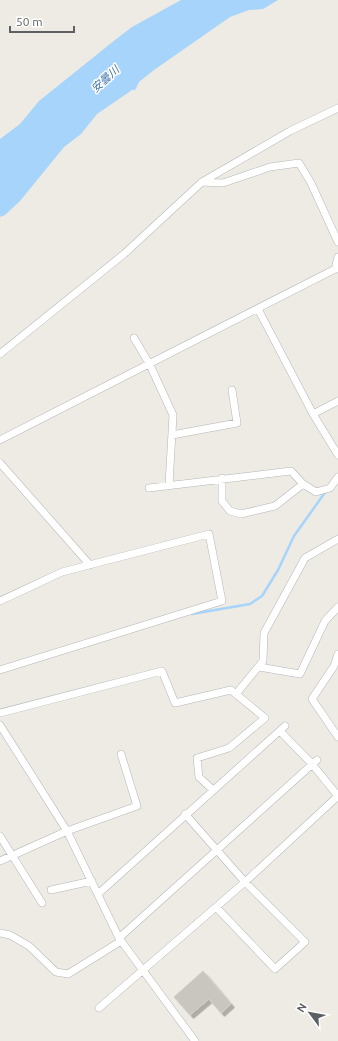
<svg xmlns="http://www.w3.org/2000/svg" width="338" height="1041" viewBox="0 0 338 1041" font-family="Ubuntu,'Noto Sans JP',sans-serif">
<style>
.water{fill:#a6d4fb}
.lines{fill:none;stroke-linecap:round;stroke-linejoin:round}
.stream{stroke:#a6d4fb;stroke-width:2.5}
.building{fill:#c9c6c0;stroke:#d2cdc2;filter:url(#shadow)}
.street-casing{stroke:#b4b6ba;stroke-width:8}
.street{stroke:#fff;stroke-width:7}
.labels{text-anchor:middle;stroke-width:3;stroke-linejoin:round;paint-order:stroke}
.water-label{font-size:11px;font-style:italic;fill:#4475ac;stroke:#fff}
</style>
<defs>
<filter id="shadow"><feDropShadow dx="3.5" dy="3.5" stdDeviation="0" flood-color="#0004"/></filter>
</defs>
<rect width="100%" height="100%" fill="#edebe3"/>
<!-- water -->
<path class="water" d="M 181,0 L 278,0 L 263,9 L 249,10 L 230,17 L 154,70 L 139,82 L 135,90 L 132,90 L 97,114 L 81,134 L 64,147 L 20,201 L 5,215 L 0,217 L 0,139 L 20,124 L 39,101 L 115,40 L 132,27 Z"/>
<g class="lines">
<!-- stream -->
<path class="stream" d="M 192,614 L 250,604 L 262,596 L 278,570 L 294,536 L 326,491"/>
</g>
<!-- building -->
<path class="building" d="M 203,971 L 231,1004 L 221,1013 L 209,999 L 190,1015 L 174,997 Z"/>
<g class="lines">
<defs>
<path id="street" d="M 202,182 L 223,183 L 270,167 L 299,163 L 311,183 L 338,242
M 338,257 L 336,265 L 338,269
M 258,309 L 313,414 L 338,455
M 134,338 L 150,365 L 173,415 L 169,485
M 0,354 L 124,254 L 202,182 L 290,131 L 338,108
M 313,414 L 338,401
M 172,435 L 237,423 L 232,390
M 0,440 L 337,268
M 0,463 L 90,565
M 222,478 L 222,501 L 230,511 L 241,514 L 275,506 L 303,484
M 149,488 L 291,471 L 303,484 L 316,492 L 330,488 L 338,477
M 0,601 L 62,572 L 209,534 L 222,601 L 0,670
M 338,654 L 334,666 L 312,699 L 338,737
M 259,667 L 300,674 L 325,621 L 338,607
M 236,694 L 263,661 L 264,633 L 305,558 L 338,539
M 0,713 L 162,671 L 175,703 L 231,690 L 265,718 L 229,748 L 197,758 L 199,777 L 213,790
M 0,725 L 67,831 L 119,938 L 195,1041
M 280,731 L 312,764 L 338,796
M 185,814 L 245,882 L 305,942 L 275,969 L 216,907
M 0,836 L 42,903
M 0,861 L 67,831 L 137,806 L 121,754
M 51,890 L 92,881
M 98,894 L 285,726
M 0,933 L 10,935 L 29,946 L 56,972 L 68,974 L 121,941
M 119,938 L 317,760
M 99,1008 L 245,882 L 338,796"/>
</defs>
<!-- street casing -->
<use href="#street" class="street-casing"/>
<!-- street -->
<use href="#street" class="street"/>
</g>
<g class="labels">
<!-- water labels -->
<g class="water-label">
<text transform="translate(105 79) rotate(-42)" y="4">安曇川</text>
</g>
</g>
<!-- north arrow -->
<g transform="translate(310 1013) rotate(302)" stroke="#ffffff" stroke-width="3" paint-order="stroke">
<path d="M0-3L7 15L0 10L-7 15Z" fill="#5c5f63"/>
<text y="-6" font-size="11" font-weight="bold" text-anchor="middle" fill="#5c5f63">N</text>
</g>
<!-- scale -->
<path d="M10 26v6h64v-6" fill="none" stroke="#5c5f63" stroke-width="2"/>
<text x="16" y="26" font-size="12" fill="#5c5f63" stroke="#ffffff" stroke-width="3" paint-order="stroke">50 m</text>
</svg>
